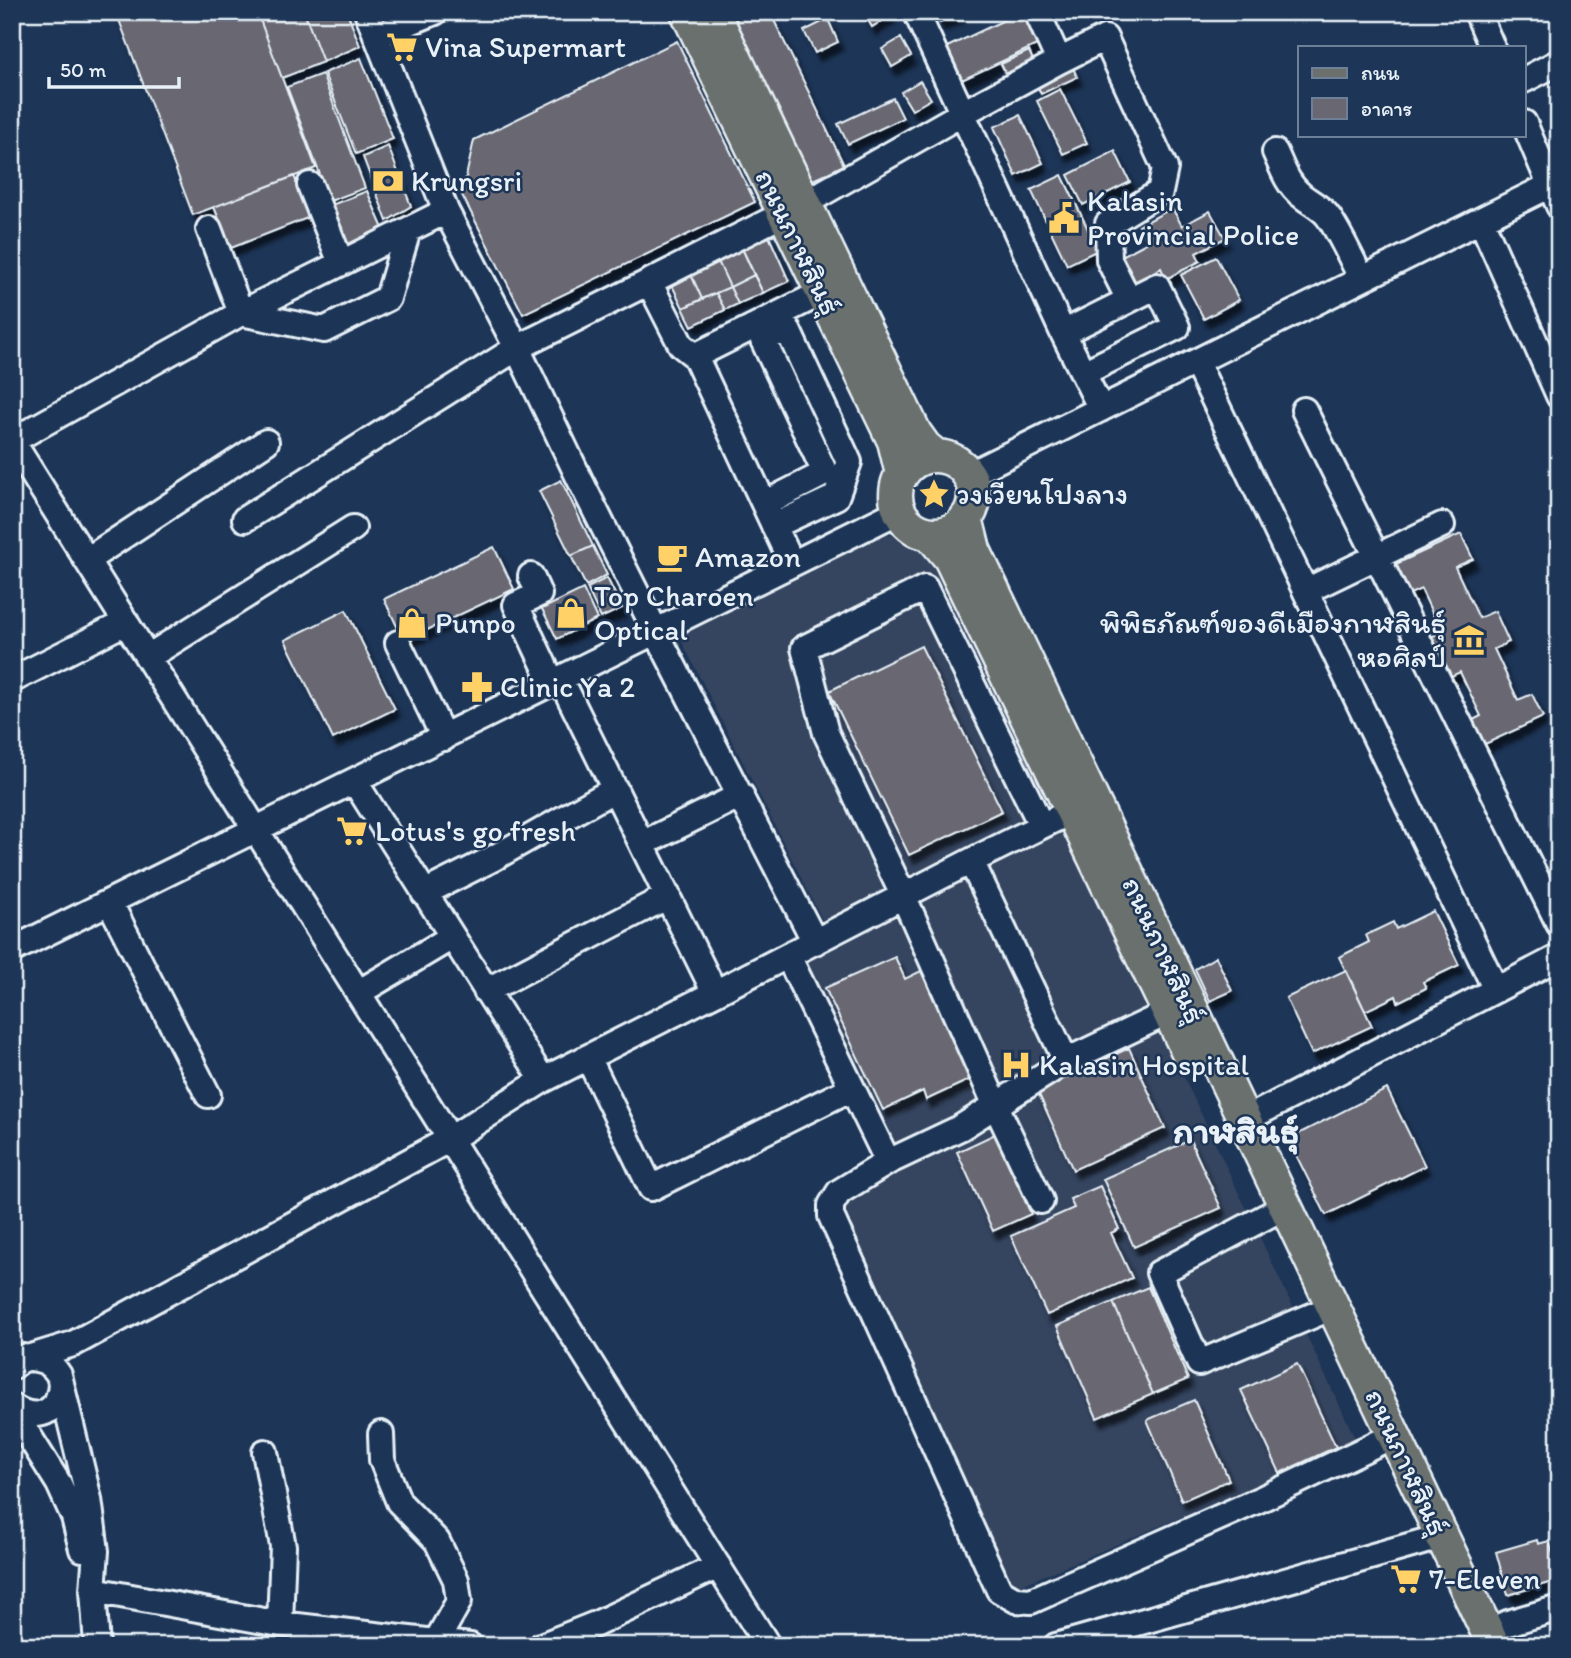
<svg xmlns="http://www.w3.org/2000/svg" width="1571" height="1658" viewBox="0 0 1571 1658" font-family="Itim,'Playpen Sans Thai',sans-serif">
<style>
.built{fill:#34445f}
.building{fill:#696872;stroke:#e8f1f8;stroke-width:2;filter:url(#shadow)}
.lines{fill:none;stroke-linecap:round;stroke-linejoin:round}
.minor-casing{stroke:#e8f1f8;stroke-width:30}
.major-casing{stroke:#e8f1f8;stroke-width:37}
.minor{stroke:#1d3557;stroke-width:24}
.major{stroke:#6b706d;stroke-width:32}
.labels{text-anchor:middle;stroke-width:5;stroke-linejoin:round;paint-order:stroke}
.poi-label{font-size:30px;fill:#e8f1f8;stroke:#1d3557;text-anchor:start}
.street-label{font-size:30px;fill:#e8f1f8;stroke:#1d3557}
.district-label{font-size:37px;font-weight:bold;fill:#e8f1f8;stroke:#1d3557}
</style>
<defs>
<filter id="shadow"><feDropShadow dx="4.5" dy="8" stdDeviation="2" flood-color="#0009"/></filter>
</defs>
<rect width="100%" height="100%" fill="#1d3557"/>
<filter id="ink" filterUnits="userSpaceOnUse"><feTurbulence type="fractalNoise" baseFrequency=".0143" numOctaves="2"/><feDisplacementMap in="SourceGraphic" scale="14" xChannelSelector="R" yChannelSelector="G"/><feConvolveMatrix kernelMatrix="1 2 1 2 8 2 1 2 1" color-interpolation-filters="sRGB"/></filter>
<g filter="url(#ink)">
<!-- built -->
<path class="built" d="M 880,533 L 901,537 L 920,542 L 937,557 L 1357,1442 L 1010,1590 L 839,1206 L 851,1196 L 904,1170 L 802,960 L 834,943 L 679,636 Z"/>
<!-- building -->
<path class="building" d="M 116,12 L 257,12 L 316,168 L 193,215 Z
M 257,12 L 304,12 L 323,62 L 282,78 Z
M 304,12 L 347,12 L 360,46 L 323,62 Z
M 729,12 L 770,12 L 844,165 L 811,181 Z
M 863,12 L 889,12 L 891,15 L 872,27 Z
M 935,12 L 958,12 L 959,14 L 940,23 Z
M 1021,12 L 1029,12 L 1043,42 L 962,80 L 947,47 Z
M 828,19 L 838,42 L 815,53 L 804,31 Z
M 901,38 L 911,56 L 892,67 L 882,49 Z
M 677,41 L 755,202 L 523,314 L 462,195 L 474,140 Z
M 1029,51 L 1035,65 L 1008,78 L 1001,64 Z
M 361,58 L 393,139 L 356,154 L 324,73 Z
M 1071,63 L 1077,77 L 1041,94 L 1035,81 Z
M 322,74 L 365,188 L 330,201 L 287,87 Z
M 920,81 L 931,99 L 912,110 L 901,92 Z
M 1060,89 L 1087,143 L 1063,154 L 1037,101 Z
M 893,98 L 903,118 L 848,144 L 838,124 Z
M 1020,115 L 1043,163 L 1016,176 L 994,127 Z
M 388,146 L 411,206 L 387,221 L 363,157 Z
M 1115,151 L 1130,182 L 1083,205 L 1068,175 Z
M 1062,175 L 1098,250 L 1067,265 L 1031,190 Z
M 294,176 L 310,217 L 231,248 L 214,207 Z
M 367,191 L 384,231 L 348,250 L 329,206 Z
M 1172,208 L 1182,226 L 1210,211 L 1225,238 L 1196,253 L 1200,261 L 1166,279 L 1161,268 L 1132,284 L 1118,258 L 1148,242 L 1139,226 Z
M 768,234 L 789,281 L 763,293 L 741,246 Z
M 741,246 L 754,275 L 730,287 L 716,257 Z
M 716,257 L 730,287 L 702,299 L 689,270 Z
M 1216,257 L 1239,300 L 1204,319 L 1181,275 Z
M 689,270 L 702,299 L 683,308 L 669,279 Z
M 754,275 L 763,293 L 738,304 L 730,287 Z
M 730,287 L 738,304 L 725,310 L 716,293 Z
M 716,293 L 725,310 L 692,326 L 683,308 Z
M 561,480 L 593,546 L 571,556 L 539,491 Z
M 1461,534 L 1473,559 L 1455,567 L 1479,618 L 1495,611 L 1509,642 L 1494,649 L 1518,700 L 1532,694 L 1543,717 L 1483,745 L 1471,721 L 1481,716 L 1460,672 L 1447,678 L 1429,638 L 1441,632 L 1421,589 L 1410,594 L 1396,564 Z
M 593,546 L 607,575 L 586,586 L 571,556 Z
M 494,547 L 514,589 L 404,641 L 384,599 Z
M 607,578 L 622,608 L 601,618 L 587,588 Z
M 583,589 L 597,619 L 557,639 L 542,609 Z
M 346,610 L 395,709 L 333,739 L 285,640 Z
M 921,646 L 1002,811 L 909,855 L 829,691 Z
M 1433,911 L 1459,965 L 1423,982 L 1426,988 L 1398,1002 L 1396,996 L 1365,1011 L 1339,957 L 1369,942 L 1366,935 L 1393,922 L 1396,929 Z
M 895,957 L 905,979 L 921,971 L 971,1079 L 926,1100 L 923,1091 L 883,1110 L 825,988 Z
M 1216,957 L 1232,991 L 1210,1001 L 1195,969 Z
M 1346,970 L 1372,1026 L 1312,1054 L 1286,998 Z
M 1129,1048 L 1165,1128 L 1073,1170 L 1037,1090 Z
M 1387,1089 L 1425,1166 L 1326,1215 L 1288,1139 Z
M 995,1134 L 1031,1214 L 993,1231 L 957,1152 Z
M 1190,1140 L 1221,1208 L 1134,1247 L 1103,1179 Z
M 1100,1186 L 1119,1229 L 1111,1233 L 1132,1278 L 1047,1315 L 1011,1236 L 1074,1208 L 1070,1199 Z
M 1148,1287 L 1188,1379 L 1153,1394 L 1113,1302 Z
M 1113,1302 L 1153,1394 L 1097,1418 L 1057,1326 Z
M 1297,1364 L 1336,1447 L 1280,1473 L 1241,1390 Z
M 1194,1400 L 1229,1480 L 1182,1501 L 1147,1420 Z
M 1537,1540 L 1538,1544 L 1549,1541 L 1559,1574 L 1559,1580 L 1508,1595 L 1496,1552 Z"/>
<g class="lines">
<defs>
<path id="minor" d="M 367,12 L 446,211 L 517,348 L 580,480 L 656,632 L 815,942
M 916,12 L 1063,333 L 1101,409
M 1477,12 L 1492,47
M 376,36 L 435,12
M 1059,61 L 1105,38 L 1165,168 L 1160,192 L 1108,224 L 1109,260 L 1129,300
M 1524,80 L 1559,62
M 1524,123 L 1559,206
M 1275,152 C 1282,167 1287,184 1301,195 C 1309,202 1319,206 1327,215 C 1339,230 1352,261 1362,279
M 310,185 L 341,263
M 1481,220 L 1559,396
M 209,229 L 241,313 L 324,330 L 388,298 L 408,230
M 649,282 L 681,345 L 695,356
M 1063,333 L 1157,286 L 1177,327 L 1083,373
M 1196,362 L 1496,990
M 1304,410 L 1559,924
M 12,441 L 768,1646
M 12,441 L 241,313 L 446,211
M 968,475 L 1559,181
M 764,504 L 825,473 L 763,340 L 787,328 L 849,462 L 836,497 L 774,526
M 245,519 L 517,348 L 649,282 L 805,203 L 963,113 L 1059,61 L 1037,12
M 87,560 L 266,442
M 792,564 L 695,356 L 823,292
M 531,576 L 539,594 L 516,605 L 553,684
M 1306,591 L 1442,525
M 398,643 L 444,738
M 148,657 L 353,528
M 12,680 L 126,622
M 561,680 L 715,993
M 355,782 L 543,1080
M 642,844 L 741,795
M 971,861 L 1066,1061
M 424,893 L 492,859 L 615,789
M 110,903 L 208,1095
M 12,950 L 899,511
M 788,956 L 888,1162
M 486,991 L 668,896
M 358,993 L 452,937
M 1169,1012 L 1066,1061 L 960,1128 L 888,1162 L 839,1192 L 831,1205 L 831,1216 L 999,1590 L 1016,1600 L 1031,1601 L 1261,1499 L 1378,1443
M 588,1057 L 651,1188 L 852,1088
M 1245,1120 L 1559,957
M 1041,1201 L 996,1106 L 903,895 L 826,733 L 804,648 L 925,588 L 1041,825
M 1286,1206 L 1159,1273 L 1199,1363 L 1333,1307
M 23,1357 C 40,1359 50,1360 59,1375 L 89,1499 L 96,1551 L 93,1590 L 97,1646
M 12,1367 L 21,1360 L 73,1344 L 450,1139 L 543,1080 L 715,993 L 971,861 L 1086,804
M 12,1406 C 36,1423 60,1413 61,1383
M 12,1409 L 59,1484 L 74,1517 L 82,1549
M 381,1434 L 382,1460 L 399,1502 L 437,1541 L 456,1580 L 459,1601 L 436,1642
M 265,1452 L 283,1546 L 280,1624
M 93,1590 L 280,1624 L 470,1646
M 1488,1632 L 1508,1623 L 1559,1608
M 541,1646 L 596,1624 L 718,1566
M 1056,1646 L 1426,1541 L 1441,1534"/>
<path id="major" d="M 687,12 L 894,441 L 902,474
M 713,12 L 915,433 L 925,447 L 936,456
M896 495a39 39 0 1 1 78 0a39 39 0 1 1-78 0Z
M 966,518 L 974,550 L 1494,1646
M 930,534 L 950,558 L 1190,1056"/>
</defs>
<!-- minor casing -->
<use href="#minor" class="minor-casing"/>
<!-- major casing -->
<use href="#major" class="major-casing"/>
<!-- minor -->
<use href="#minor" class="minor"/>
<!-- major -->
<use href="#major" class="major"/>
</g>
</g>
<!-- icons -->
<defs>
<symbol id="supermarket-bare" viewBox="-9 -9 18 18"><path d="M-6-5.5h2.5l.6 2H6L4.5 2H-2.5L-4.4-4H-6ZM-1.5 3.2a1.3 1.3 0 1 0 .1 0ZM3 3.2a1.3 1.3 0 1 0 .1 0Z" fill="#ffd166" stroke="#1d3557" stroke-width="2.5" paint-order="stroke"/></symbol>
<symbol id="bank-bare" viewBox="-9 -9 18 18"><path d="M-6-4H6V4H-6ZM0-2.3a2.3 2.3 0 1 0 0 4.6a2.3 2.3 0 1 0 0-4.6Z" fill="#ffd166" stroke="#1d3557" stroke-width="2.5" paint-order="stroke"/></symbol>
<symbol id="civic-bare" viewBox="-9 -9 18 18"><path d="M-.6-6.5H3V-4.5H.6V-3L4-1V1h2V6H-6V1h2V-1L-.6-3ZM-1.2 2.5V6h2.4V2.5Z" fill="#ffd166" stroke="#1d3557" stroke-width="2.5" paint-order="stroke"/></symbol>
<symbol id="sight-bare" viewBox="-9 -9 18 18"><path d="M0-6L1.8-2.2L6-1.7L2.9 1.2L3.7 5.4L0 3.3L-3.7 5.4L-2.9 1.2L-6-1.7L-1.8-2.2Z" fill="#ffd166" stroke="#1d3557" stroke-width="2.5" paint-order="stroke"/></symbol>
<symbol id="cafe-bare" viewBox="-9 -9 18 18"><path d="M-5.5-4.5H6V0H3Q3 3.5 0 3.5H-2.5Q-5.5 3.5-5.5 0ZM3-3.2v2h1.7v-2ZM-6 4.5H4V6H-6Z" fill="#ffd166" stroke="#1d3557" stroke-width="2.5" paint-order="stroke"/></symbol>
<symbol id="shop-bare" viewBox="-9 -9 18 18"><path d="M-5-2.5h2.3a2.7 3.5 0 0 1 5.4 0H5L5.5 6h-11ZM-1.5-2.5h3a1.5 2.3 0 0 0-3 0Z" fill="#ffd166" stroke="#1d3557" stroke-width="2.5" paint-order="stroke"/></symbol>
<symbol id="museum-bare" viewBox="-9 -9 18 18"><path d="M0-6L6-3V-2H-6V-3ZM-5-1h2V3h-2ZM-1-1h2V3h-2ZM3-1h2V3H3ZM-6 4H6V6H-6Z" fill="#ffd166" stroke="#1d3557" stroke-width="2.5" paint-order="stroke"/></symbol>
<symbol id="pharmacy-bare" viewBox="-9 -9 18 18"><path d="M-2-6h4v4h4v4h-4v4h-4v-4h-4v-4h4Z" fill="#ffd166" stroke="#1d3557" stroke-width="2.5" paint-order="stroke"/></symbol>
<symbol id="hospital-bare" viewBox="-9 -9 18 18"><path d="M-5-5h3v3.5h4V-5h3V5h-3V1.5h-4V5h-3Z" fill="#ffd166" stroke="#1d3557" stroke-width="2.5" paint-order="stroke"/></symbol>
</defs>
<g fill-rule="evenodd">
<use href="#supermarket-bare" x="380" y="25" width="44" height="44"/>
<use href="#bank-bare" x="366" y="159" width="44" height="44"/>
<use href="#civic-bare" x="1042" y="196" width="44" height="44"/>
<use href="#sight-bare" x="912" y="472" width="44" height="44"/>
<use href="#cafe-bare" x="650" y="535" width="44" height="44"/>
<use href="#shop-bare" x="549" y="591" width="44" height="44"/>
<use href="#shop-bare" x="390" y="601" width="44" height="44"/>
<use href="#museum-bare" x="1447" y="618" width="44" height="44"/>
<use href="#pharmacy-bare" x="455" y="665" width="44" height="44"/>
<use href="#supermarket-bare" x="330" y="809" width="44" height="44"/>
<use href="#hospital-bare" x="994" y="1043" width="44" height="44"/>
<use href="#supermarket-bare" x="1384" y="1557" width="44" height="44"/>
</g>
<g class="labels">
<!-- poi labels -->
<g class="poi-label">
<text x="425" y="57">Vina Supermart</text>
<text x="411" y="191">Krungsri</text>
<text x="1087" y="211">Kalasin<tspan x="1087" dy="34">Provincial Police</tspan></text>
<text x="957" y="504">วงเวียนโปงลาง</text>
<text x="695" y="567">Amazon</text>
<text x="594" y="606">Top Charoen<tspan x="594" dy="34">Optical</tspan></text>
<text x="435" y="633">Punpo</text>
<text x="1446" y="633" text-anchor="end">พิพิธภัณฑ์ของดีเมืองกาฬสินธุ์<tspan x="1446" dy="34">หอศิลป์</tspan></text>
<text x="500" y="697">Clinic Ya 2</text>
<text x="375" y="841">Lotus's go fresh</text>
<text x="1039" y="1075">Kalasin Hospital</text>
<text x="1429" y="1589">7-Eleven</text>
</g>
<!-- street labels -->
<g class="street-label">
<text transform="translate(798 242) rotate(64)" y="10">ถนนกาฬสินธุ์</text>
<text transform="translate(1164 950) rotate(65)" y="10">ถนนกาฬสินธุ์</text>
<text transform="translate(1407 1462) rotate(65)" y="10">ถนนกาฬสินธุ์</text>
</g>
<!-- district labels -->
<g class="district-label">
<text x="1236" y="1143">กาฬสินธุ์</text>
</g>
</g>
<!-- margin -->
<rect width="1571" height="1658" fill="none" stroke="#1d3557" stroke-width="42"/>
<rect x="21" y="21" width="1529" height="1616" fill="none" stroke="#e8f1f8" stroke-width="2.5" filter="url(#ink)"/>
<!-- legend -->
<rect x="1298" y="46" width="228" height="91" fill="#1d3557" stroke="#6e8097" stroke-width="2"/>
<rect x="1312" y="68" width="35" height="10" fill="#6b706d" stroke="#6e8097" stroke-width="2"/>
<text x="1361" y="80" font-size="21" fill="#e8f1f8">ถนน</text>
<rect x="1312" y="98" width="35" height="21" fill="#696872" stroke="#6e8097" stroke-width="2"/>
<text x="1361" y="116" font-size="21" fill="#e8f1f8">อาคาร</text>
<!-- scale -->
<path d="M49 77v10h130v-10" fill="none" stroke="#e8f1f8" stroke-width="3.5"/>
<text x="60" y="77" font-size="21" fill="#e8f1f8" stroke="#1d3557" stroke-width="5" paint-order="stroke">50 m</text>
</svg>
